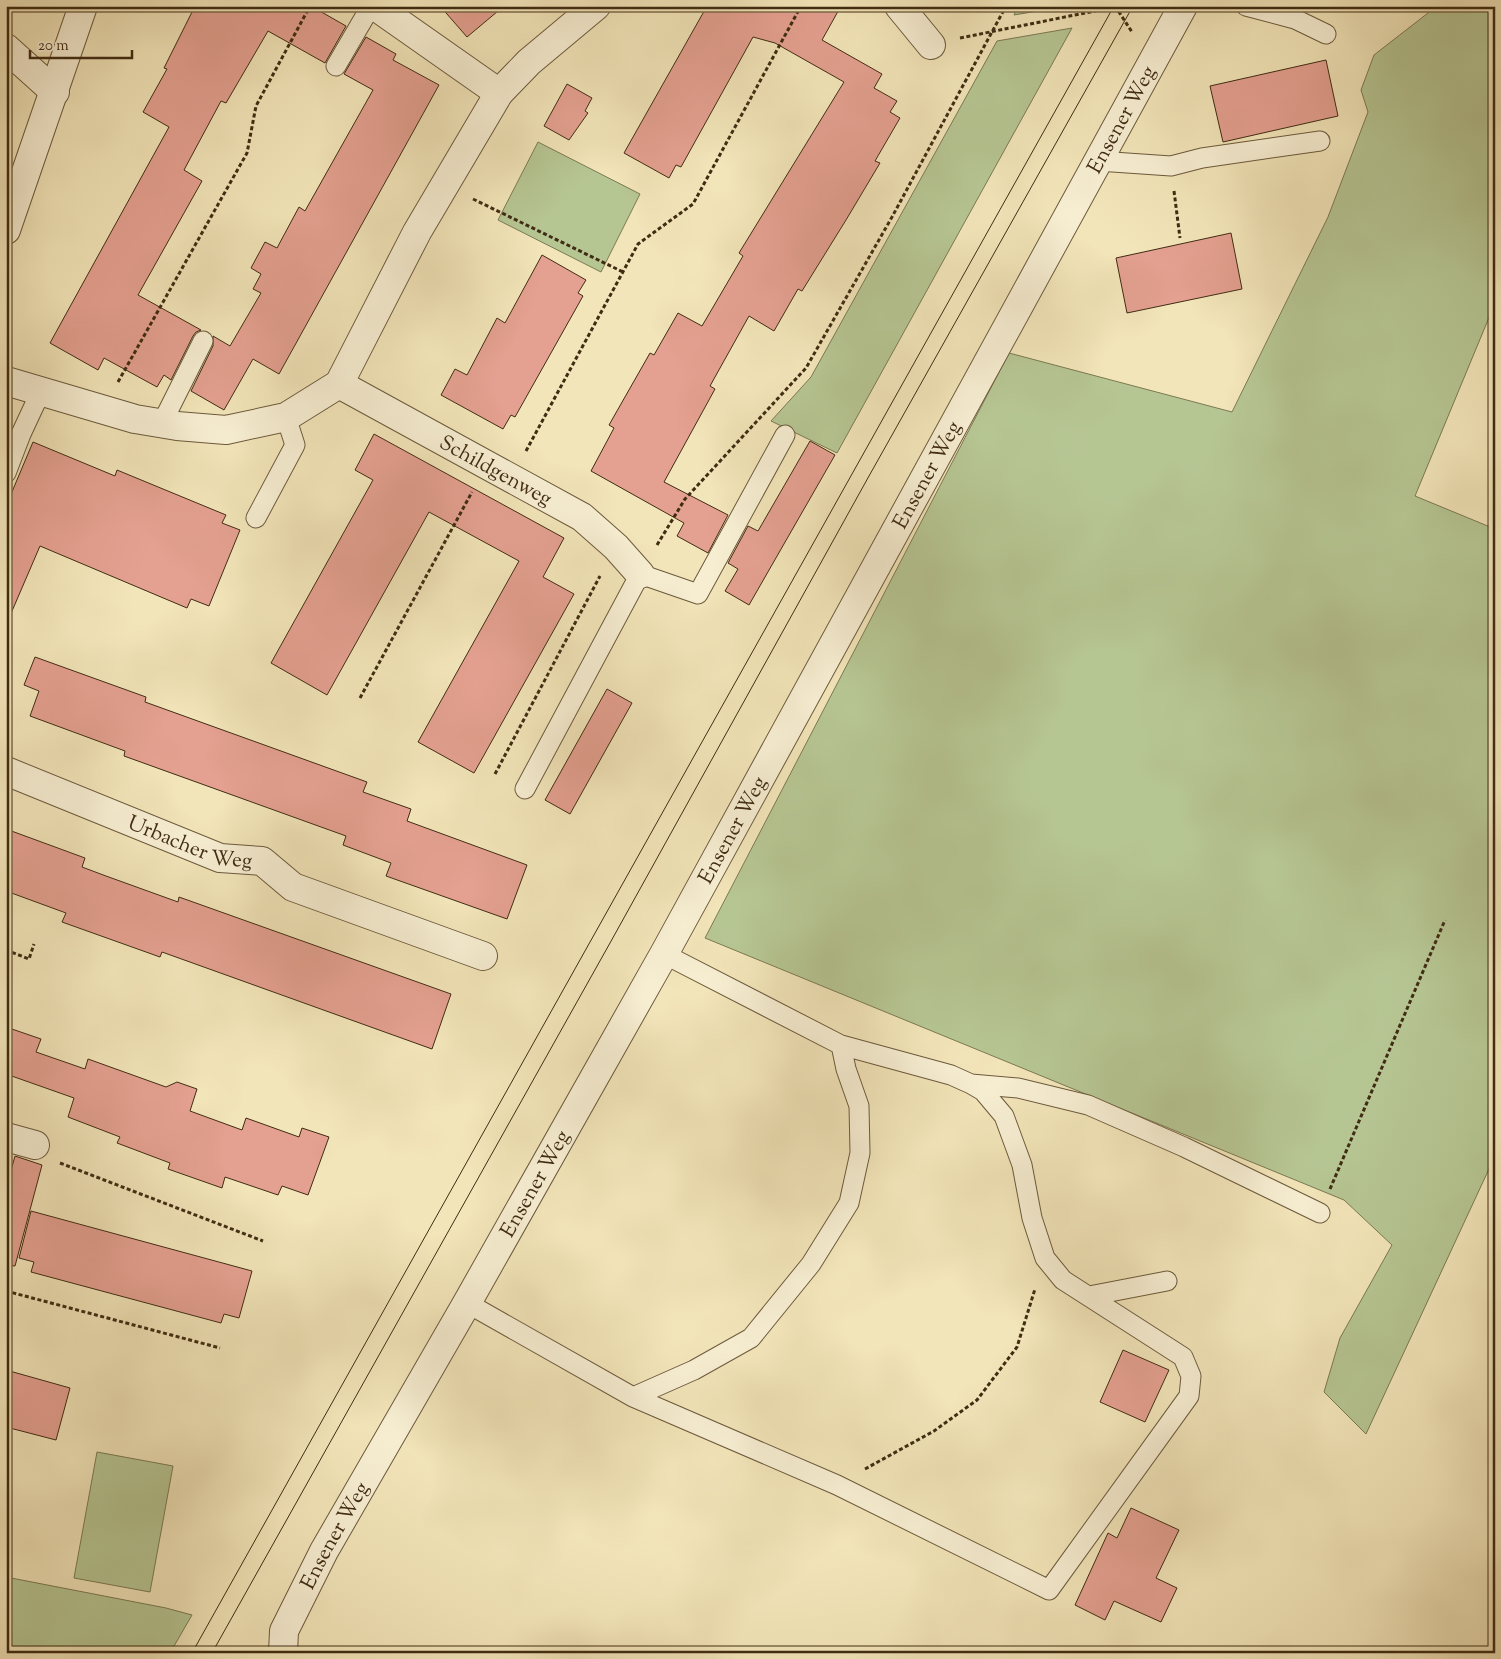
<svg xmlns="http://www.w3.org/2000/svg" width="1501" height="1659" viewBox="0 0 1501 1659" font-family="'Sorts Mill Goudy',serif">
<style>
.green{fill:#b6c693;stroke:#7b7953}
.building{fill:#e4a090;stroke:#402c13}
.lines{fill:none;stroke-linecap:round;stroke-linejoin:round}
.lane-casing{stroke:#6c5a3c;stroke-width:21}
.street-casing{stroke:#6c5a3c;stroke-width:30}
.path{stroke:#402c13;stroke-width:3;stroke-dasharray:4 2.5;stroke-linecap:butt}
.lane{stroke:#f7eed2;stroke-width:19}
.street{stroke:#f7eed2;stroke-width:28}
.tram{stroke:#402c13;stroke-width:1}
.labels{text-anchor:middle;stroke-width:4;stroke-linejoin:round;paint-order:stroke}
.street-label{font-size:21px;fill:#402c13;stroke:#f7eed2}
</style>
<rect width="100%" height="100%" fill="#f2e5b9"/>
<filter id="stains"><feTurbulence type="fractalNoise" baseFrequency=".004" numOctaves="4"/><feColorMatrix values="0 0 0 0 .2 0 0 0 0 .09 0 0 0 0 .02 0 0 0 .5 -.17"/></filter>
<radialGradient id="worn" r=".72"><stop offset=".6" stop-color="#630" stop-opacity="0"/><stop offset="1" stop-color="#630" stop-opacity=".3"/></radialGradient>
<!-- green -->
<path class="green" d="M 1018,6 L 1067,6 L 1014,15 Z
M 1437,6 L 1495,6 L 1495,303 L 1415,496 L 1495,529 L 1495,1156 L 1366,1434 L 1324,1392 L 1340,1338 L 1392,1245 L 1344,1200 L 705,938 L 1009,353 L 1232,412 L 1328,217 L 1368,112 L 1361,90 L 1374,55 Z
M 1072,28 L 837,453 L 771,421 L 811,377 L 997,41 Z
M 538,142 L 640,194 L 601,272 L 498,220 Z
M 97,1452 L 173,1466 L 150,1592 L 74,1578 Z
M 6,1577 L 166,1608 L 192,1615 L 170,1653 L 6,1653 Z"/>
<!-- building -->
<path class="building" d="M 195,6 L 311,6 L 346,26 L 325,63 L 268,31 L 226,103 L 221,101 L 184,170 L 202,181 L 138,295 L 201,330 L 196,332 L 193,336 L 171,380 L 164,375 L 157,387 L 104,358 L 98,370 L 50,343 L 169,127 L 143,112 L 167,69 L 164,68 Z
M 440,6 L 504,6 L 467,37 Z
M 707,6 L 841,6 L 822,40 L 882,74 L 874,88 L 897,101 L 890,112 L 900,118 L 875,161 L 880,163 L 846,220 L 802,291 L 798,289 L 774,331 L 749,316 L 710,386 L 715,389 L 664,482 L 728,515 L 708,553 L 677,536 L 684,523 L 591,471 L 614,428 L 609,425 L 650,353 L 654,355 L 678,313 L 702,326 L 743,256 L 739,253 L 844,82 L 775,43 L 753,37 L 681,167 L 676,165 L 669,178 L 624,153 Z
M 366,37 L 396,54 L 393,60 L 439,85 L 279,374 L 253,359 L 224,410 L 191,391 L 213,346 L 213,336 L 230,346 L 261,293 L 253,289 L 261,274 L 251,268 L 265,242 L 277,248 L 299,207 L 305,211 L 373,90 L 344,74 Z
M 1326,60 L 1338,116 L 1223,142 L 1210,86 Z
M 567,84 L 592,98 L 585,111 L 588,113 L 569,140 L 544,126 Z
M 1231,233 L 1242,289 L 1127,313 L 1116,258 Z
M 542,255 L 586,280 L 578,293 L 583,296 L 515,417 L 511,415 L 503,429 L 441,395 L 455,369 L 467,375 L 497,318 L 505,323 Z
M 374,434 L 564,538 L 543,577 L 574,594 L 474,773 L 418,742 L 519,561 L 429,512 L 327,695 L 271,663 L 373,480 L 355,470 Z
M 810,441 L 835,455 L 749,605 L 725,591 L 738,569 L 728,563 L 748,526 L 758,531 Z
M 33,442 L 115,476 L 117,470 L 226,515 L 222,523 L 240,530 L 209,606 L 191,599 L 187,608 L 40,546 L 6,625 L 6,506 Z
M 35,657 L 146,697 L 145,702 L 367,782 L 363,792 L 411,809 L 407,821 L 527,865 L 507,919 L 386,876 L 391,863 L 343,845 L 346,836 L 124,756 L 125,751 L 30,716 L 39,691 L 24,685 Z
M 607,689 L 632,703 L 570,814 L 545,800 Z
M 6,829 L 85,858 L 82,867 L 106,876 L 178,902 L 179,897 L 451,994 L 432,1049 L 162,952 L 160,957 L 62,922 L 66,913 L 6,891 Z
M 6,1027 L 41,1039 L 36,1052 L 85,1069 L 88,1059 L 166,1087 L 177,1082 L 197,1089 L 190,1111 L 242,1130 L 246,1118 L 299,1137 L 302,1128 L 329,1137 L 308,1195 L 282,1186 L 278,1195 L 225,1177 L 222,1188 L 168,1169 L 170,1163 L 117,1143 L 120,1137 L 68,1117 L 74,1098 L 6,1074 Z
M 15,1156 L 42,1165 L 15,1266 L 6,1265 L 6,1188 Z
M 31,1211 L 252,1271 L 239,1318 L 224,1314 L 221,1323 L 31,1272 L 34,1262 L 19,1258 Z
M 1123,1350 L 1169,1370 L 1145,1422 L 1100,1402 Z
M 6,1370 L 70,1388 L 56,1440 L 6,1427 Z
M 1131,1508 L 1179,1530 L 1156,1578 L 1177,1588 L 1161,1622 L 1114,1601 L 1105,1620 L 1075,1605 L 1108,1533 L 1117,1538 Z"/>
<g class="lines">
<defs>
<path id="lane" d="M 1246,6 L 1295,19 L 1326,34
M 336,66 L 371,6
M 1098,161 L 1171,166 L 1202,158 L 1320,141
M 162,423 L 203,341
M 6,473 L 21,434 L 41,391
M 256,518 L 295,445 L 286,417
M 525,789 L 640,574 L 698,594 L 785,435
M 971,1084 L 1018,1088 L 1088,1105 L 1184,1147 L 1320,1213
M 1089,1296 L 1167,1281
M 467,1303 L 633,1397 L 837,1485 L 1049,1590 L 1189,1396 L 1191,1376 L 1183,1357 L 1063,1280 L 1045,1258 L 1032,1218 L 1022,1165 L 1004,1116 L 983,1091 L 971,1084 L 951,1075 L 841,1045 L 664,954
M 633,1397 L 694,1370 L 751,1338 L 811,1264 L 849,1203 L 860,1153 L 859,1106 L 846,1069 L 841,1045"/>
<g id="street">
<path d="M 375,6 L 499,93 L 529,62 L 596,6"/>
<path d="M 899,6 L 931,45"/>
<path d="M 6,48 L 55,92"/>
<path d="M 6,230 L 83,6"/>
<path d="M 6,381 L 135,419 L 177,426 L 226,430 L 286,417 L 339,384 L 417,232 L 499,93"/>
<path id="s1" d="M 339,384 L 582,517 L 616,547 L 640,574"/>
<path id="s2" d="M 6,771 L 220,858 L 262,861 L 293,887 L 483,956"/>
<path d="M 6,1137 L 35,1145"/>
<path id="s3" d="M 283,1653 L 284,1631 L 324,1551 L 467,1303 L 664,954 L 1183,6"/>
</g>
</defs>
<!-- lane casing -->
<use href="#lane" class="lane-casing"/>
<!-- street casing -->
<use href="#street" class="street-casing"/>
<!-- path -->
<path class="path" d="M 1115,6 L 1132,32
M 960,38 L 1095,11 L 1098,6
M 1174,191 L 1180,238
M 473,199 L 623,272
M 118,382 L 247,153 L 256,106 L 310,6
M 526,451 L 638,244 L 693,204 L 801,6
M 657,545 L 685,499 L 806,368 L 892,217 L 1006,6
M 360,698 L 472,492
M 495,774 L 600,576
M 6,950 L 29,959 L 34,944
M 60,1163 L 263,1241
M 1330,1189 L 1445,920
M 6,1291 L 220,1348
M 865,1469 L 934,1431 L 977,1400 L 1017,1347 L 1035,1289"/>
<!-- lane -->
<use href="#lane" class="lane"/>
<!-- street -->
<use href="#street" class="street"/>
<!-- tram -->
<path class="tram" d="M 192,1653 L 1114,6
M 212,1653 L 610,943 L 869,476 L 1133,6"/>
</g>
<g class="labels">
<!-- street labels -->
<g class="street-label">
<text dy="7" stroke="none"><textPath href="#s3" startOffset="1750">Ensener Weg</textPath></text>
<text dy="7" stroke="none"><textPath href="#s1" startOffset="179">Schildgenweg</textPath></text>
<text dy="7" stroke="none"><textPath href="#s3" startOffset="1345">Ensener Weg</textPath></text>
<text dy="7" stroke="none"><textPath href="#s3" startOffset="940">Ensener Weg</textPath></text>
<text dy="7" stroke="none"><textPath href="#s2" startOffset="198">Urbacher Weg</textPath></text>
<text dy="7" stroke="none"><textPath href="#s3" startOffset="535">Ensener Weg</textPath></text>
<text dy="7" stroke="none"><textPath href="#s3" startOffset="130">Ensener Weg</textPath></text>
</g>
</g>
<!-- margin -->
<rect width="1501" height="1659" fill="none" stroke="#f2e5b9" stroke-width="25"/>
<rect x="8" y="8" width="1486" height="1644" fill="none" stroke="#402c13" stroke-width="2.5"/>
<rect x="12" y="12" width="1476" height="1634" fill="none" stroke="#402c13"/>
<!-- scale -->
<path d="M30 50v8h102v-8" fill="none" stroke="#402c13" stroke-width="2.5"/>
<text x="38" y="50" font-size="15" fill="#402c13" stroke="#f7eed2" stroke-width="4" paint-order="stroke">20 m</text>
<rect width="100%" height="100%" filter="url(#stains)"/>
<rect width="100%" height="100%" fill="url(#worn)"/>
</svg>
